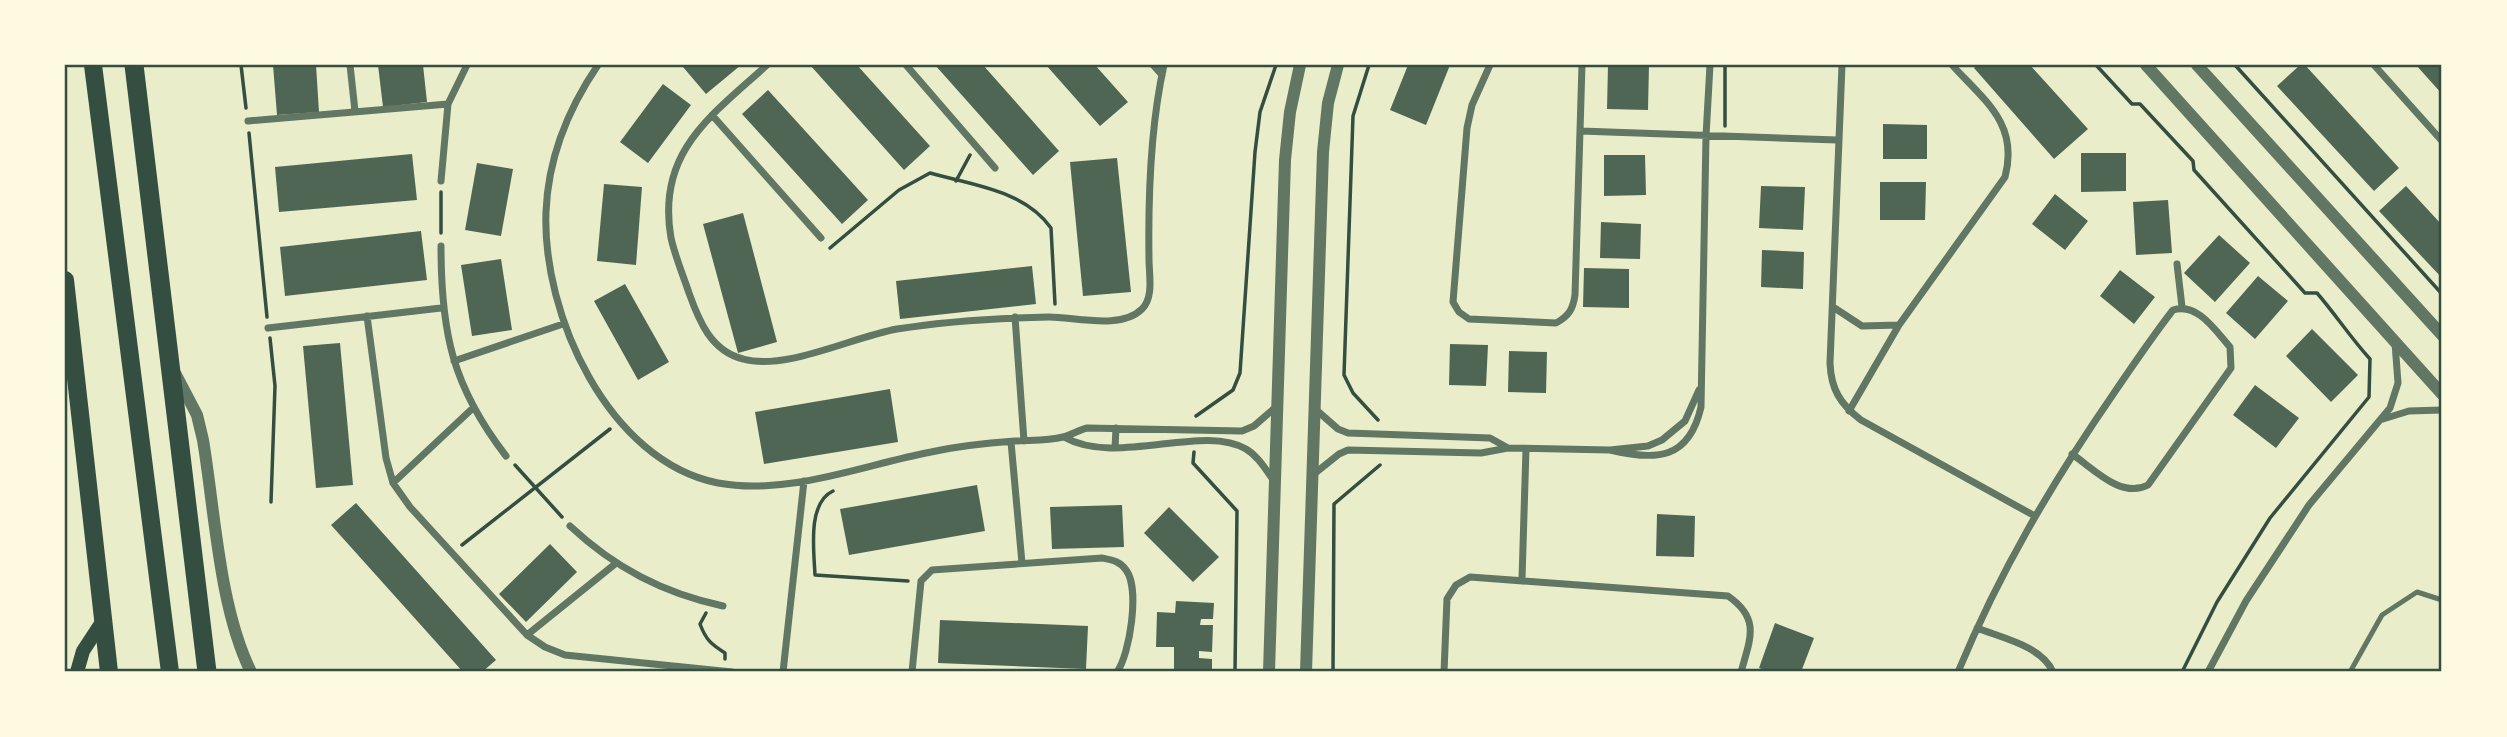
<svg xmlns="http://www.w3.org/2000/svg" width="2507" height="737" viewBox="0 0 2507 737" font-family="'Titillium Web',sans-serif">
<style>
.building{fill:#4f6655}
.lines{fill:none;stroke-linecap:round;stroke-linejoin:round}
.path{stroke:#344e41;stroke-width:3.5}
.service{stroke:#617663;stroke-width:5}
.minor{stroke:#617663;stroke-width:7}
.tertiary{stroke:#617663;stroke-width:12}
.secondary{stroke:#344e41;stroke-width:14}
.primary{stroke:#344e41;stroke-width:18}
.motorway{stroke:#344e41;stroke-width:19}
.neatline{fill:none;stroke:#344e41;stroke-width:2.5}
</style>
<rect width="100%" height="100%" fill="#e9edc9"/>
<!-- building -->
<path class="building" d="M 273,65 L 316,65 L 319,112 L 277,115 Z
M 378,65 L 423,65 L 427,102 L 383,107 Z
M 686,65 L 741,65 L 706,94 L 683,67 Z
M 810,65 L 857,65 L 930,146 L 904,170 Z
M 935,65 L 983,65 L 1059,151 L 1033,175 Z
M 1046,65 L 1095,65 L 1128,102 L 1100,126 Z
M 1408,65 L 1450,65 L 1426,125 L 1390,110 Z
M 1608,65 L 1649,65 L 1648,110 L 1607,109 Z
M 1977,65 L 2030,65 L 2088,129 L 2054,159 L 1974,68 Z
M 2300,65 L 2305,65 L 2399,168 L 2374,191 L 2277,86 Z
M 2416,65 L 2442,65 L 2442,94 Z
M 663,84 L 691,105 L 648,163 L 620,142 Z
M 768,90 L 868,200 L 842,224 L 742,114 Z
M 1883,124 L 1927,125 L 1927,159 L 1883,159 Z
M 2081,153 L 2126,153 L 2126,191 L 2081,192 Z
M 412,154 L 417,200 L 279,212 L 275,167 Z
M 1604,155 L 1645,155 L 1646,195 L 1604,196 Z
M 1117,158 L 1131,292 L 1083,296 L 1070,162 Z
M 477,163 L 513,169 L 501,236 L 465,230 Z
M 1880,182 L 1926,182 L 1925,220 L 1880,220 Z
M 604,184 L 642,187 L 636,265 L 597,261 Z
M 1761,186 L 1805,187 L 1803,230 L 1759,228 Z
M 2406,186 L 2442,225 L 2442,278 L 2379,211 Z
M 2055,194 L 2088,221 L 2065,250 L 2032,224 Z
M 2168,200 L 2172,253 L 2136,255 L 2133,202 Z
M 743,213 L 777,342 L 738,353 L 703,224 Z
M 1601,222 L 1641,224 L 1640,259 L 1600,258 Z
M 421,231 L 427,280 L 285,296 L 280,247 Z
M 2219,235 L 2250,263 L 2215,302 L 2184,273 Z
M 1762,250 L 1804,252 L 1803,289 L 1761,287 Z
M 501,259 L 512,330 L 472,336 L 461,265 Z
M 1032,266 L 1036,304 L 900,319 L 896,281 Z
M 1584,268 L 1629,269 L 1629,308 L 1583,307 Z
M 2120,270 L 2155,297 L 2134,324 L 2100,296 Z
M 2258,276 L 2288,301 L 2255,339 L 2226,313 Z
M 625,284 L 669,362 L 638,380 L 594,301 Z
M 2312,329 L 2358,375 L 2331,402 L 2286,356 Z
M 340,343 L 353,485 L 316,488 L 303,346 Z
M 1450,344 L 1488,345 L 1486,386 L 1449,385 Z
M 1509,351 L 1547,352 L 1546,393 L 1508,392 Z
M 2255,385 L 2299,418 L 2276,448 L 2233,415 Z
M 890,389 L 898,442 L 764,464 L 755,412 Z
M 977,485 L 985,531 L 849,555 L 840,509 Z
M 356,503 L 496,660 L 482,672 L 463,672 L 331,525 Z
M 1122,505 L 1124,547 L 1052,549 L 1050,507 Z
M 1169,507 L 1219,557 L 1193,582 L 1144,533 Z
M 1657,514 L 1695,516 L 1694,557 L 1656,556 Z
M 550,544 L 577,572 L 526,622 L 499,594 Z
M 1176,601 L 1214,603 L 1213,619 L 1201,619 L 1200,625 L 1213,625 L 1212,652 L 1199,651 L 1199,658 L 1212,659 L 1212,672 L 1174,672 L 1174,647 L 1156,647 L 1157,612 L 1175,613 Z
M 940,620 L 1088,626 L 1086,669 L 938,663 Z
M 1775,623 L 1814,638 L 1801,672 L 1770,672 L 1759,668 Z"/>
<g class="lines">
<!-- path -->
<path class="path" d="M 241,65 L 246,108
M 1369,65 L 1353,116 L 1344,375 L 1353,393 L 1378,420
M 2096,65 L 2132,104 L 2140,104 L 2193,161 L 2194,170 L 2305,293 L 2317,293 C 2336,315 2350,337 2370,359 L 2369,397 L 2270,518 L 2217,602 L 2182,672
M 2235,65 L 2442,294
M 1725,126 L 1725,65
M 249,133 L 267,317
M 956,181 L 970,155
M 441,233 L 441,192
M 830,248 L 899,190 L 930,173 C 972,185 1024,190 1051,228 L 1055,304
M 270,338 L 275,386 L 271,502
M 1196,416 L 1233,390 L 1240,373 L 1255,152 L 1260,112 L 1276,65
M 1194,452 L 1193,463 L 1237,511 L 1235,672
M 515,465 L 562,517
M 833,491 C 807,503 814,551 815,575 L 908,581
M 462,545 L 610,429
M 706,613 L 700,624 C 706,640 711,644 725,653 L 725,659
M 1333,672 L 1334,504 L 1380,465"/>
<!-- service -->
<path class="service" d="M 2350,672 L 2382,615 L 2417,592 L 2442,600"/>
<!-- minor -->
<path class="minor" d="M 350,65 L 355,111
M 598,65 C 568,109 548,157 546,212 C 542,314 608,461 718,483 C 789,496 862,465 931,452 C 959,446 988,443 1015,441 C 1030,440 1048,441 1063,437 C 1071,435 1079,430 1087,428 L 1242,431 L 1254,426 L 1277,406
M 767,65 C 711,116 656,152 671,238 C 675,256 683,275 689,293 C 699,321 711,351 743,359 C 786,371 852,337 897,329 C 947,321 998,318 1049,317 C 1075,317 1121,330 1142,309 C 1154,297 1149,275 1149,259 C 1148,195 1150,128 1164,65
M 906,65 L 995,168
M 1153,65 L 1162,75
M 1490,65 L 1472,105 L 1467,128 L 1453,302 L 1459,312 L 1469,319 L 1556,323 C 1569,316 1573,309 1575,295 L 1582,65
M 1842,65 L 1830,363 C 1831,389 1840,404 1861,420 L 2033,515
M 2374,65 L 2442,141
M 712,115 L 821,238
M 248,121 L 448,104
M 1580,131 L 1837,140
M 441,181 L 448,104 L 467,65
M 441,246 C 441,332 452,386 506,456
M 2177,264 L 2182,307
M 1833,307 L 1862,326 L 1899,325
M 367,316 L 386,458 L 393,483 L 410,507 L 527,635 L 545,647 L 565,655 L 732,672
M 1015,317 L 1024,441
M 268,328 L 441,308
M 454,361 L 563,324
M 1314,408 L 1338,429 L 1348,433 L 1490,438 L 1508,448
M 1849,411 L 1899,325 L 2005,177 C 2019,124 1985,101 1952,65
M 2383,419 L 2409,411 L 2442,410
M 1064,437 C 1116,467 1203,423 1246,449 C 1258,456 1266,470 1274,481
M 1011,442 L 1022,563
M 1115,448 L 1116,428
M 1610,450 C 1656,461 1689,460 1701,407 L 1706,136 L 1710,65
M 1314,474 L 1339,454 L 1348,450 L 1481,453 L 1508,448 L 1610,450 L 1648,446 L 1662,440 L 1685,421 L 1699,390
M 393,483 L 474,407
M 570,526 C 615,568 663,593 723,606
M 1522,579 L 1526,449
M 1977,628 C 2002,638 2042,646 2053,672
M 527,635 L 615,564
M 783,672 L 804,481
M 912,672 L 921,581 L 932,570 L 1102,558 C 1112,560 1120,561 1126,570 C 1140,588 1130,654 1117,672
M 1444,672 L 1447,599 L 1456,585 L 1470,577 L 1728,596 C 1761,619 1750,639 1741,672
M 1958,672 C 2000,571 2052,483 2114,393 C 2133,365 2152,337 2173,310 C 2197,302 2215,330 2230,347 L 2231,368 L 2148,485 C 2121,499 2094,469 2072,454
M 2208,672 L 2246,601 L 2309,505 L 2390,408 L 2398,383 L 2395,343"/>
<!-- tertiary -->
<path class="tertiary" d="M 2146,65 L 2442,394
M 2197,65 L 2442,335
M 175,373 L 197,415 L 203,440 C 215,512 219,607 251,672
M 1269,672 L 1285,160 L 1290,112 L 1300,65
M 1306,672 L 1323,152 L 1328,103 L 1338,65"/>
<!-- secondary -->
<path class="secondary" d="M 77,672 L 83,651 L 104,619"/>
<!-- primary -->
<path class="primary" d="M 93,65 L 170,672
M 65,280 L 109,672"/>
<!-- motorway -->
<path class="motorway" d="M 134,65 L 207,672"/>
</g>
<!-- border -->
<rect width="2507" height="737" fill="none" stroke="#fefae0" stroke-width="133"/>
<rect x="66" y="66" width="2374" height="604" class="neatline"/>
</svg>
